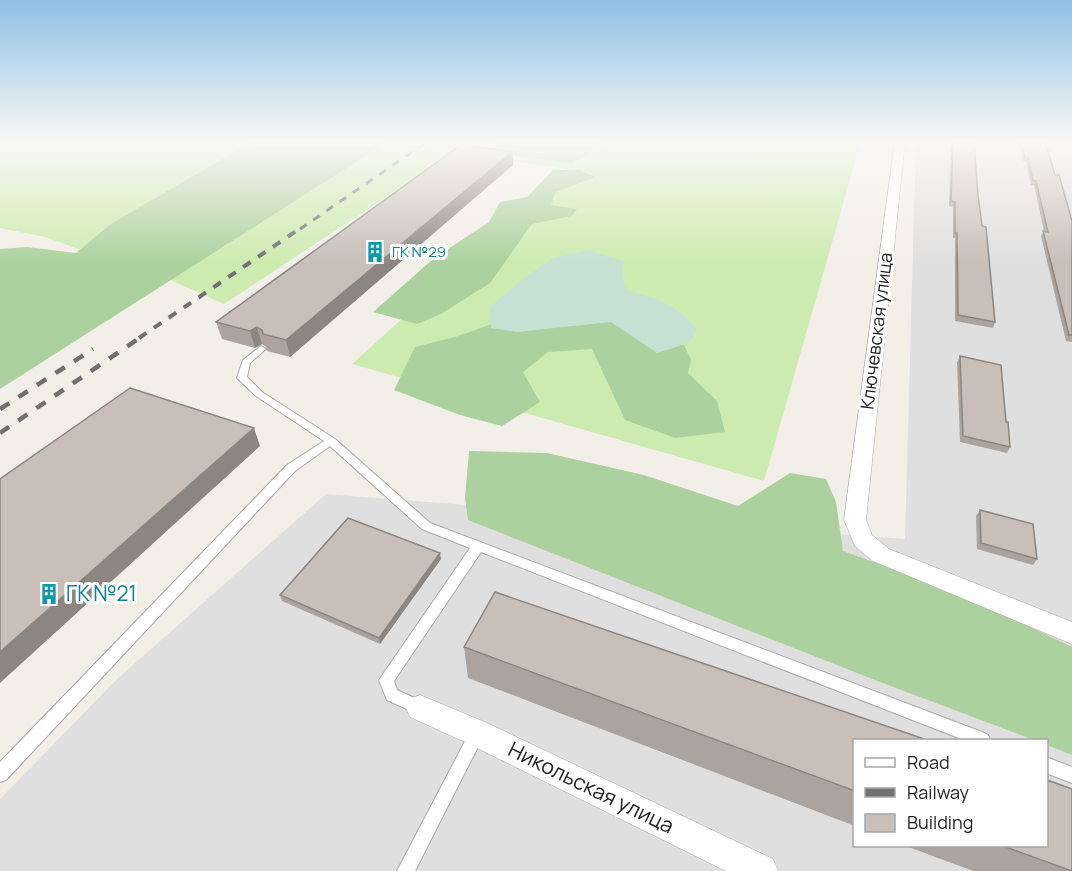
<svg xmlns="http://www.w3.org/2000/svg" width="1072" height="871" viewBox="0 0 1072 871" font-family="Manrope,sans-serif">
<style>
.residential{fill:#e0dfdf;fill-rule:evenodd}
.grass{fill:#cdebb0}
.forest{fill:#add19e}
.wetland{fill:#c6e0d4}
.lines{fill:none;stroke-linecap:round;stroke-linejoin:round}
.lane-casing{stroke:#a9a9a9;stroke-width:2}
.street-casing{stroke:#a9a9a9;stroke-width:1}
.lane{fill:#fff;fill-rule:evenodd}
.street{fill:#fff;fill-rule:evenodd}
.rail-far2{stroke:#707070;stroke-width:3;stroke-dasharray:8 8;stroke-linecap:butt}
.rail-far1{stroke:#707070;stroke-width:4;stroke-dasharray:9 9;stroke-linecap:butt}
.rail{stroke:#707070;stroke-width:4.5;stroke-dasharray:11 11;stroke-linecap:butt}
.wall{fill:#aba49e}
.shaded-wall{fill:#8b8681}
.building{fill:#c7bfb8;stroke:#8b8681;stroke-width:1.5}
.labels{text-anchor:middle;stroke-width:6;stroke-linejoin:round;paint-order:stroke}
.far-culture-label{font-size:15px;fill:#0d838f;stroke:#fff;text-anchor:start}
.street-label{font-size:18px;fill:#222;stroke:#fff}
.near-culture-label{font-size:21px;fill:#0d838f;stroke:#fff;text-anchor:start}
.near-street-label{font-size:21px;fill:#222;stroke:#fff}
</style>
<rect width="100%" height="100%" fill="#f2efe9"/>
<!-- residential -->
<path class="residential" d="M 916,141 L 1072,141 L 1072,871 L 0,871 L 0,799 L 116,680 L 326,494 L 905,539 ZM 854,740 L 1046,740 L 1046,846 L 854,846 Z"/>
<!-- grass -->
<path class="grass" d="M 0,141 L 861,141 L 764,481 L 352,364 L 568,169 L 453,153 L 224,304 L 122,258 L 81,250 L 45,237 L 0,228 Z"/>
<!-- forest -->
<path class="forest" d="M 253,141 L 389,141 L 0,389 L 0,249 L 27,247 L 76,253 L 111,224 Z
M 496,141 L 612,141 L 572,163 L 493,153 Z
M 553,170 L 580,170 L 595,177 L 556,192 L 551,205 L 577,209 L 572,216 L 532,224 L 490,283 L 441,314 L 417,324 L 373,312 L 433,259 L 489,222 L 500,202 L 527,197 Z
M 544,306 L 672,319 L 691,360 L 688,373 L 717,401 L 725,432 L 675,438 L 625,420 L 592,349 L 548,352 L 523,372 L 540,402 L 502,426 L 460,415 L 394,390 L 415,347 L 455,337 Z
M 469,451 L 547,453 L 644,475 L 738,506 L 790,473 L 826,479 L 836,502 L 843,551 L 960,593 L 1072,647 L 1072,755 L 1047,745 L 1046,740 L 1034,740 L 880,682 L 468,520 L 465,498 Z"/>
<!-- wetland -->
<path class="wetland" d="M 587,250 L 624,261 L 622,275 L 626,290 C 660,300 673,302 697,329 L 689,343 L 657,353 L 611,322 L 517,332 L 491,328 L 490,307 L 518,283 L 551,259 Z"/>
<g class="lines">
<defs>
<path id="lane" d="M 261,346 L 266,349 L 250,363 L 247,377 L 262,392 L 335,439 L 430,523 L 982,732 L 988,735 L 990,740 L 964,740 L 481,552 L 394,681 L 397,690 L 425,703 L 428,708 L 425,713 L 420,715 L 387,700 L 379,680 L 470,548 L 422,529 L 330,446 L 295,471 L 6,780 L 0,782 L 0,762 L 287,465 L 324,441 L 256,396 L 237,378 L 243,360 Z
M 477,725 L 482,728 L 485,733 L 415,871 L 397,871 L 472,728 Z
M 1046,757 L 1072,767 L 1072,783 L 1046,773 Z"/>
<path id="street" d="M 895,141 L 905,141 L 866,520 L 872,535 L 889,549 L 1072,622 L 1072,644 L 873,561 L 855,546 L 844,520 Z
M 420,695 L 487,723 L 773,859 L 778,871 L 726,871 L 467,743 L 410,717 L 406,708 L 410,699 Z"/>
</defs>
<!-- lane casing -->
<use href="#lane" class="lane-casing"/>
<!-- street casing -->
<use href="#street" class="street-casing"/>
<!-- lane -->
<use href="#lane" class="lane"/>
<!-- street -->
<use href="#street" class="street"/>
<!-- rail-far2 -->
<path class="rail-far2" d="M 300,229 L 428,141"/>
<!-- rail-far1 -->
<path class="rail-far1" d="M 139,338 L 302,227"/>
<!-- rail -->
<path class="rail" d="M 0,409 L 93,349
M 0,433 L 141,337"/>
</g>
<!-- wall -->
<path class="wall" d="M 951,141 L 974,141 L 978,195 L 995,322 L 993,328 L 955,321 L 955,238 L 953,238 L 953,207 L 949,206 Z
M 1019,141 L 1045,141 L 1055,175 L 1072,221 L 1072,342 L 1066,341 L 1041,236 L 1044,231 L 1034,185 L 1031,185 L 1026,162 L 1023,161 Z
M 512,152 L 513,165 L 290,357 L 267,351 L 266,347 L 262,344 L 255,348 L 222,339 L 216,322 Z
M 960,356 L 1006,422 L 1010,447 L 1007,453 L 960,442 L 957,362 Z
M 980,510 L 1037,559 L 1033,565 L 977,549 L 976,516 Z
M 441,559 L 380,644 L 282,601 L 280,595 Z
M 464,647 L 855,741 L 855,826 L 468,678 Z
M 906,846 L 1047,846 L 1072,871 L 973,871 Z"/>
<!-- shaded-wall -->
<path class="shaded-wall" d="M 512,152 L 513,165 L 290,357 L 286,340 Z
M 257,327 L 262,344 L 255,348 L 250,331 Z
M 254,428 L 260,446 L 0,683 L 0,652 Z
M 440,553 L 441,559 L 380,644 L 379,638 Z"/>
<!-- building -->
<path class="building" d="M 953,141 L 974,141 L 978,195 L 982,226 L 986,227 L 995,322 L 958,315 L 957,233 L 955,233 L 955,202 L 951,201 Z
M 1021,141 L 1045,141 L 1055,175 L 1059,175 L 1072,221 L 1072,335 L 1069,335 L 1043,231 L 1048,232 L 1036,181 L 1033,180 L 1028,157 L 1025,157 Z
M 462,144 L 512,152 L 286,340 L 263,334 L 262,330 L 257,327 L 250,331 L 216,322 Z
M 960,356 L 1001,365 L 1006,422 L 1008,422 L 1010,447 L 963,436 Z
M 130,388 L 254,428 L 0,652 L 0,479 Z
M 980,510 L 1033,524 L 1037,559 L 981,543 Z
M 348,518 L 440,553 L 379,638 L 280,595 Z
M 495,592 L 930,741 L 855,741 L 855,791 L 464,647 Z
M 1047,780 L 1072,789 L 1072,871 L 1003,846 L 1047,846 Z"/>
<!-- sky -->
<linearGradient id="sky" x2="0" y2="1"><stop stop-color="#8fc0e4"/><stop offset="0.54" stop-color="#f9f8f5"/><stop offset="1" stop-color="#f9f8f5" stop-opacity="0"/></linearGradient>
<rect width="1072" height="263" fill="url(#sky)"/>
<!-- icons -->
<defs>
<symbol id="building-bare" viewBox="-9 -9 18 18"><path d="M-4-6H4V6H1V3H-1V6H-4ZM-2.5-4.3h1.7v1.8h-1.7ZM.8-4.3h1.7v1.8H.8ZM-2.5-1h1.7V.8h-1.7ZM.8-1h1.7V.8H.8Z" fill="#0f9aa8" stroke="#fff" stroke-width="2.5" paint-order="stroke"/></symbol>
</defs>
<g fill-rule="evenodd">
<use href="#building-bare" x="360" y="237" width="30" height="30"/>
<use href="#building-bare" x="34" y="579" width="30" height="30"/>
</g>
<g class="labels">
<!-- far-culture labels -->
<g class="far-culture-label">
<text x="392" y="257">ГК №29</text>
</g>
<!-- street labels -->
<g class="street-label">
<text transform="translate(877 331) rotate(-83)" y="6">Ключевская улица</text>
</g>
<!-- near-culture labels -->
<g class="near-culture-label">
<text x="66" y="601">ГК №21</text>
</g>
<!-- near-street labels -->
<g class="near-street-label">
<text transform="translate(591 788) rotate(26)" y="7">Никольская улица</text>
</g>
</g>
<!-- legend -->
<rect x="853" y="739" width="195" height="108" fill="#ffffff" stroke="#a7a7a7" stroke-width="1.5"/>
<rect x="865" y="758" width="30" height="9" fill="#ffffff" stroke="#a7a7a7" stroke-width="1.5"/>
<text x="907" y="769" font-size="18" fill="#222222">Road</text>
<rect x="865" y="788" width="30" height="9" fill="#707070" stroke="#a7a7a7" stroke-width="1.5"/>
<text x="907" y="799" font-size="18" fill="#222222">Railway</text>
<rect x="865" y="814" width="30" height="18" fill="#c7bfb8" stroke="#a7a7a7" stroke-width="1.5"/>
<text x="907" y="829" font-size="18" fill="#222222">Building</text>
</svg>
